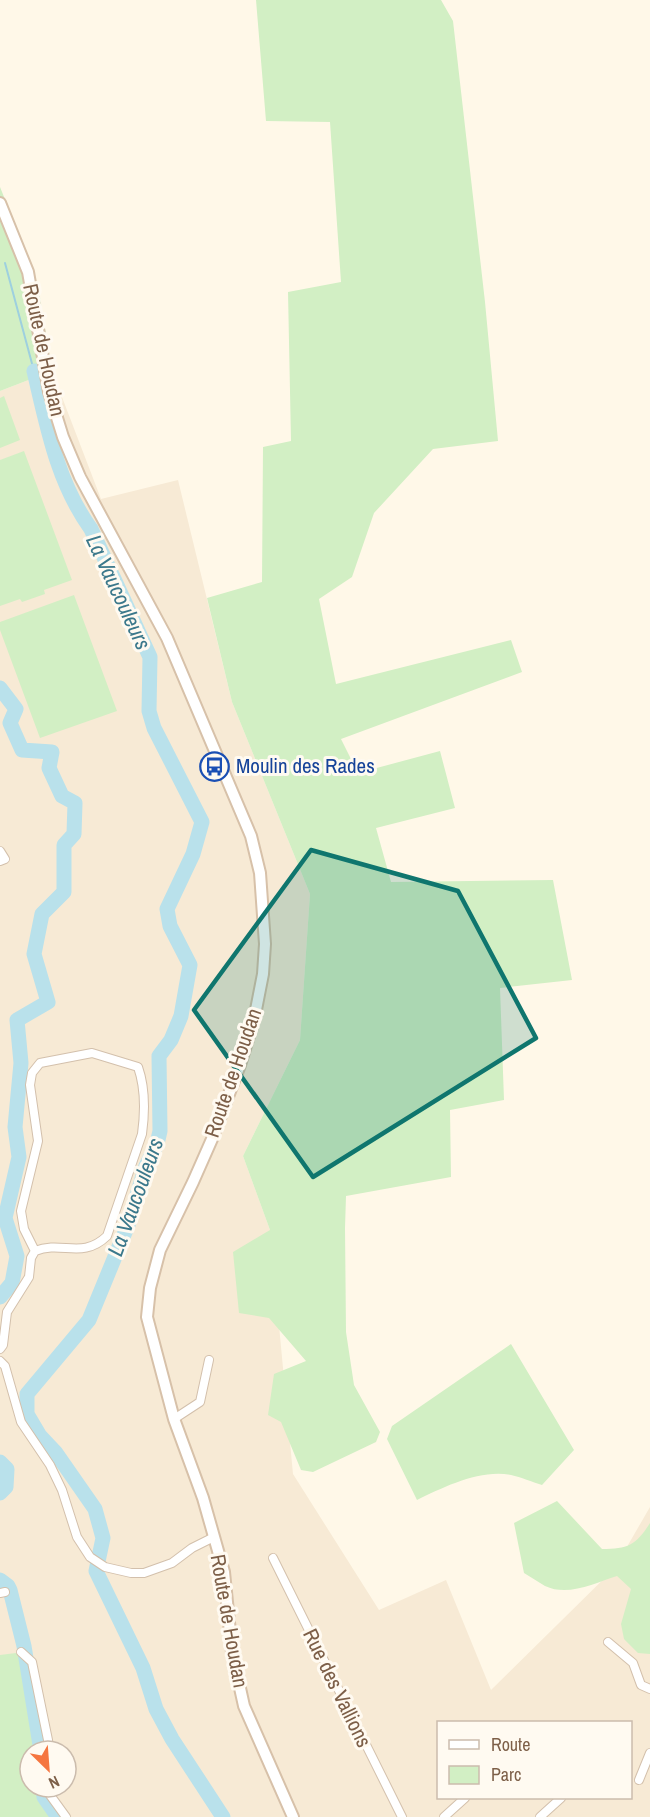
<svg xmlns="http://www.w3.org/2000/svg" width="650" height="1817" viewBox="0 0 650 1817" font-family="'Archivo Narrow',sans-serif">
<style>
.residential{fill:#f7ead5;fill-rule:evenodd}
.green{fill:#d2efc4}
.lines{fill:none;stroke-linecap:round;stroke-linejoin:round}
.stream{stroke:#9ed0df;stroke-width:2}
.river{stroke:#b9e1eb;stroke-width:15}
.street-casing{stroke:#d3c0ac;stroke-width:10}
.secondary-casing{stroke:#d7c1a9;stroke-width:14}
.street{stroke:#fff;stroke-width:8}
.secondary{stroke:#fff;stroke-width:10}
.marked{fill:#0f766e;fill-opacity:0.2;stroke:#0f766e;stroke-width:4.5;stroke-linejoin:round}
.labels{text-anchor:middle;stroke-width:6;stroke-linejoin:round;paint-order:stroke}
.street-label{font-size:21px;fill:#7d5f48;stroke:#fffaf1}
.transit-label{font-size:21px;fill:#164399;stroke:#fffaf1;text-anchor:start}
.water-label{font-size:22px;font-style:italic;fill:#3b788b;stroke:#fffaf1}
</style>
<rect width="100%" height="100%" fill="#fff8e8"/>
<!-- residential -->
<path class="residential" d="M 52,371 L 101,499 L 178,480 L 232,702 L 310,894 L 300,1040 L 243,1156 L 270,1230 L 293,1474 L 379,1610 L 446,1580 L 491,1690 L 627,1556 L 628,1545 L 650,1507 L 650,1817 L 0,1817 L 0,391 ZM 438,1722 L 630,1722 L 630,1798 L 438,1798 ZM 30,1751 L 66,1751 L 66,1787 L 30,1787 Z"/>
<!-- green -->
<path class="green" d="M 256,0 L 441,0 L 453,21 L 485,302 L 498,441 L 433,449 L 374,513 L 352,577 L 319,599 L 336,684 L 511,640 L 522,672 L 341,739 L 358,773 L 440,751 L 455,808 L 376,828 L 391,882 L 553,880 L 572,980 L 500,988 L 504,1100 L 450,1110 L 451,1177 L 346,1196 L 345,1228 L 346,1332 L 354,1385 L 380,1432 L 376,1442 L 313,1472 L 301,1470 L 281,1422 L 268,1415 L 274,1374 L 306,1361 L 269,1318 L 239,1313 L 233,1252 L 270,1230 L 243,1156 L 300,1040 L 310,894 L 232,702 L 207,598 L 262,582 L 263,447 L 291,441 L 288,292 L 341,282 L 330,122 L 266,121 Z
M 0,187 L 27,254 L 39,291 L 52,371 L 0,391 Z
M 4,396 L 20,440 L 0,448 L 0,398 Z
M 24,451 L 72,580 L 44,590 L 45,594 L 22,602 L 20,599 L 0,606 L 0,460 Z
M 74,595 L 117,711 L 40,738 L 0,630 L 0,622 Z
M 511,1344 L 574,1450 L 542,1485 C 532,1482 521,1477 511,1475 C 480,1469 444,1487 417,1500 L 387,1439 L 392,1426 Z
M 557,1501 L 602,1549 C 628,1549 636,1545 650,1523 L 650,1654 L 638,1653 L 624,1639 L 621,1624 L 631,1589 L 617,1576 C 595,1583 568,1597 545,1586 C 538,1582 531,1577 524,1573 L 514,1523 Z
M 16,1653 L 24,1664 L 37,1751 L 30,1751 L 30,1787 L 43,1787 L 46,1806 L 53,1817 L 0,1817 L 0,1655 Z"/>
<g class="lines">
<!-- stream -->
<path class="stream" d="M 5,263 L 34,371"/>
<!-- river -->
<path class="river" d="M 34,371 C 47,426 57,482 91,529 L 150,657 L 149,711 L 154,728 L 202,822 L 193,854 L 167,909 L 170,926 L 190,965 L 181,1016 L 171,1040 L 159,1056 L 160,1131 L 157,1144 L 146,1166 L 128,1225 L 89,1320 L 27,1394 L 27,1414 L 40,1436 L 56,1453 L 95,1509 L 103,1538 L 96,1571 L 143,1668 L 156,1709 L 172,1739 L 223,1817
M 0,688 L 16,709 L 10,723 L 22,750 L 52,752 L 49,768 L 62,796 L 75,803 L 74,834 L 64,845 L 64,892 L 42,914 L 34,954 L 48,1002 L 17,1020 L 21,1063 L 15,1127 L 19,1157 L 5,1218 L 17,1256 L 12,1283 L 0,1297
M 0,1462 L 7,1469 L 6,1487 L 0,1493
M 0,1580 L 8,1586 L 10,1590 L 24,1646 L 41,1751
M 43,1787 L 44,1797 L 58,1817"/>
<defs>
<path id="street" d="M 0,851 L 5,859 L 0,861
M 0,1349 L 3,1345 L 7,1312 L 29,1277 L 31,1258 L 35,1251 C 62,1240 82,1260 107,1236 L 142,1134 C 145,1112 145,1087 138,1067 L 92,1053 L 40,1063 L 32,1073 L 30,1085 L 38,1141 L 21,1211 L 24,1229 L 35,1251
M 0,1361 L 5,1366 L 21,1422 L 50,1465 L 62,1490 L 77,1537 L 90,1557 L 105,1567 L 131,1573 L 144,1573 L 172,1563 L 192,1548 L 214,1537
M 174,1419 L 200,1402 L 209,1360
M 273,1558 L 402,1817
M 0,1593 L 5,1592
M 608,1642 L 633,1663 L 641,1685 L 650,1689
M 21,1652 L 32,1662 L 48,1740 L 49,1751
M 639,1780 L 650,1753
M 50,1787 L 50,1795 L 66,1817
M 444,1817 L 465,1798
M 540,1817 L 561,1798"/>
<path id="secondary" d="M 0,203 L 28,272 L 49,392 L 63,437 L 80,477 L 167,638 L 251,836 L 260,873 L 265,944 L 263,974 L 254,1020 L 240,1065 L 212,1139 L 193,1182 L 160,1250 L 150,1288 L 147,1317 L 174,1419 L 203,1498 L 224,1572 L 232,1652 L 244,1706 L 293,1817"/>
</defs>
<!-- street casing -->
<use href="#street" class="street-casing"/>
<!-- secondary casing -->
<use href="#secondary" class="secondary-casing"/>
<!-- street -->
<use href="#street" class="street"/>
<!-- secondary -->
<use href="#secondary" class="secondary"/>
</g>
<!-- marked area -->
<path class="marked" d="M 311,850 L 458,891 L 536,1038 L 313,1177 L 194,1010 Z"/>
<!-- icons -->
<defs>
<symbol id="bus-ring" viewBox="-11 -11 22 22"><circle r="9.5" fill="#fffaf1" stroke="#1a4fb4" stroke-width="1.5"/><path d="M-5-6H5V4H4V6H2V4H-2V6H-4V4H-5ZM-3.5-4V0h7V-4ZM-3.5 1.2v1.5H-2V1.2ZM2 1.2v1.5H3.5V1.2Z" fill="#1a4fb4"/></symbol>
</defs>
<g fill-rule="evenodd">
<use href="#bus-ring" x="198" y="750" width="33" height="33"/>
</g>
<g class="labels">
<!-- street labels -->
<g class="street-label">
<text transform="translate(44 350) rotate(78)" y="7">Route de Houdan</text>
<text transform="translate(233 1073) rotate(-71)" y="7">Route de Houdan</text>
<text transform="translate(229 1621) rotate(80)" y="7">Route de Houdan</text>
<text transform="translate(337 1688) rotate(64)" y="7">Rue des Vallions</text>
</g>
<!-- transit labels -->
<g class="transit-label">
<text x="236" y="773">Moulin des Rades</text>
</g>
<!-- water labels -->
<g class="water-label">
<text transform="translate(119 592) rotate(65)" y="8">La Vaucouleurs</text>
<text transform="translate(135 1197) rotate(-70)" y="8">La Vaucouleurs</text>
</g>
</g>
<!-- legend -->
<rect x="437" y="1721" width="195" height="78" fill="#fffaf1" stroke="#cbbcad" stroke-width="1.5"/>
<rect x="449" y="1740" width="30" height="9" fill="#ffffff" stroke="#cbbcad" stroke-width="1.5"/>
<text x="491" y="1751" font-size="18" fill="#7d5f48">Route</text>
<rect x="449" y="1766" width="30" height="18" fill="#d2efc4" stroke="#cbbcad" stroke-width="1.5"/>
<text x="491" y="1781" font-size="18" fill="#7d5f48">Parc</text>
<!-- north arrow -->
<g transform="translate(48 1769) rotate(155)"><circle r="28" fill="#fffaf1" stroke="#cbbcad" stroke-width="1.5"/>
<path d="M0-4.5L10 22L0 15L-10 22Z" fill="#f57640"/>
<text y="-9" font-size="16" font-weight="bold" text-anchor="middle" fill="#7d5f48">N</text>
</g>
</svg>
